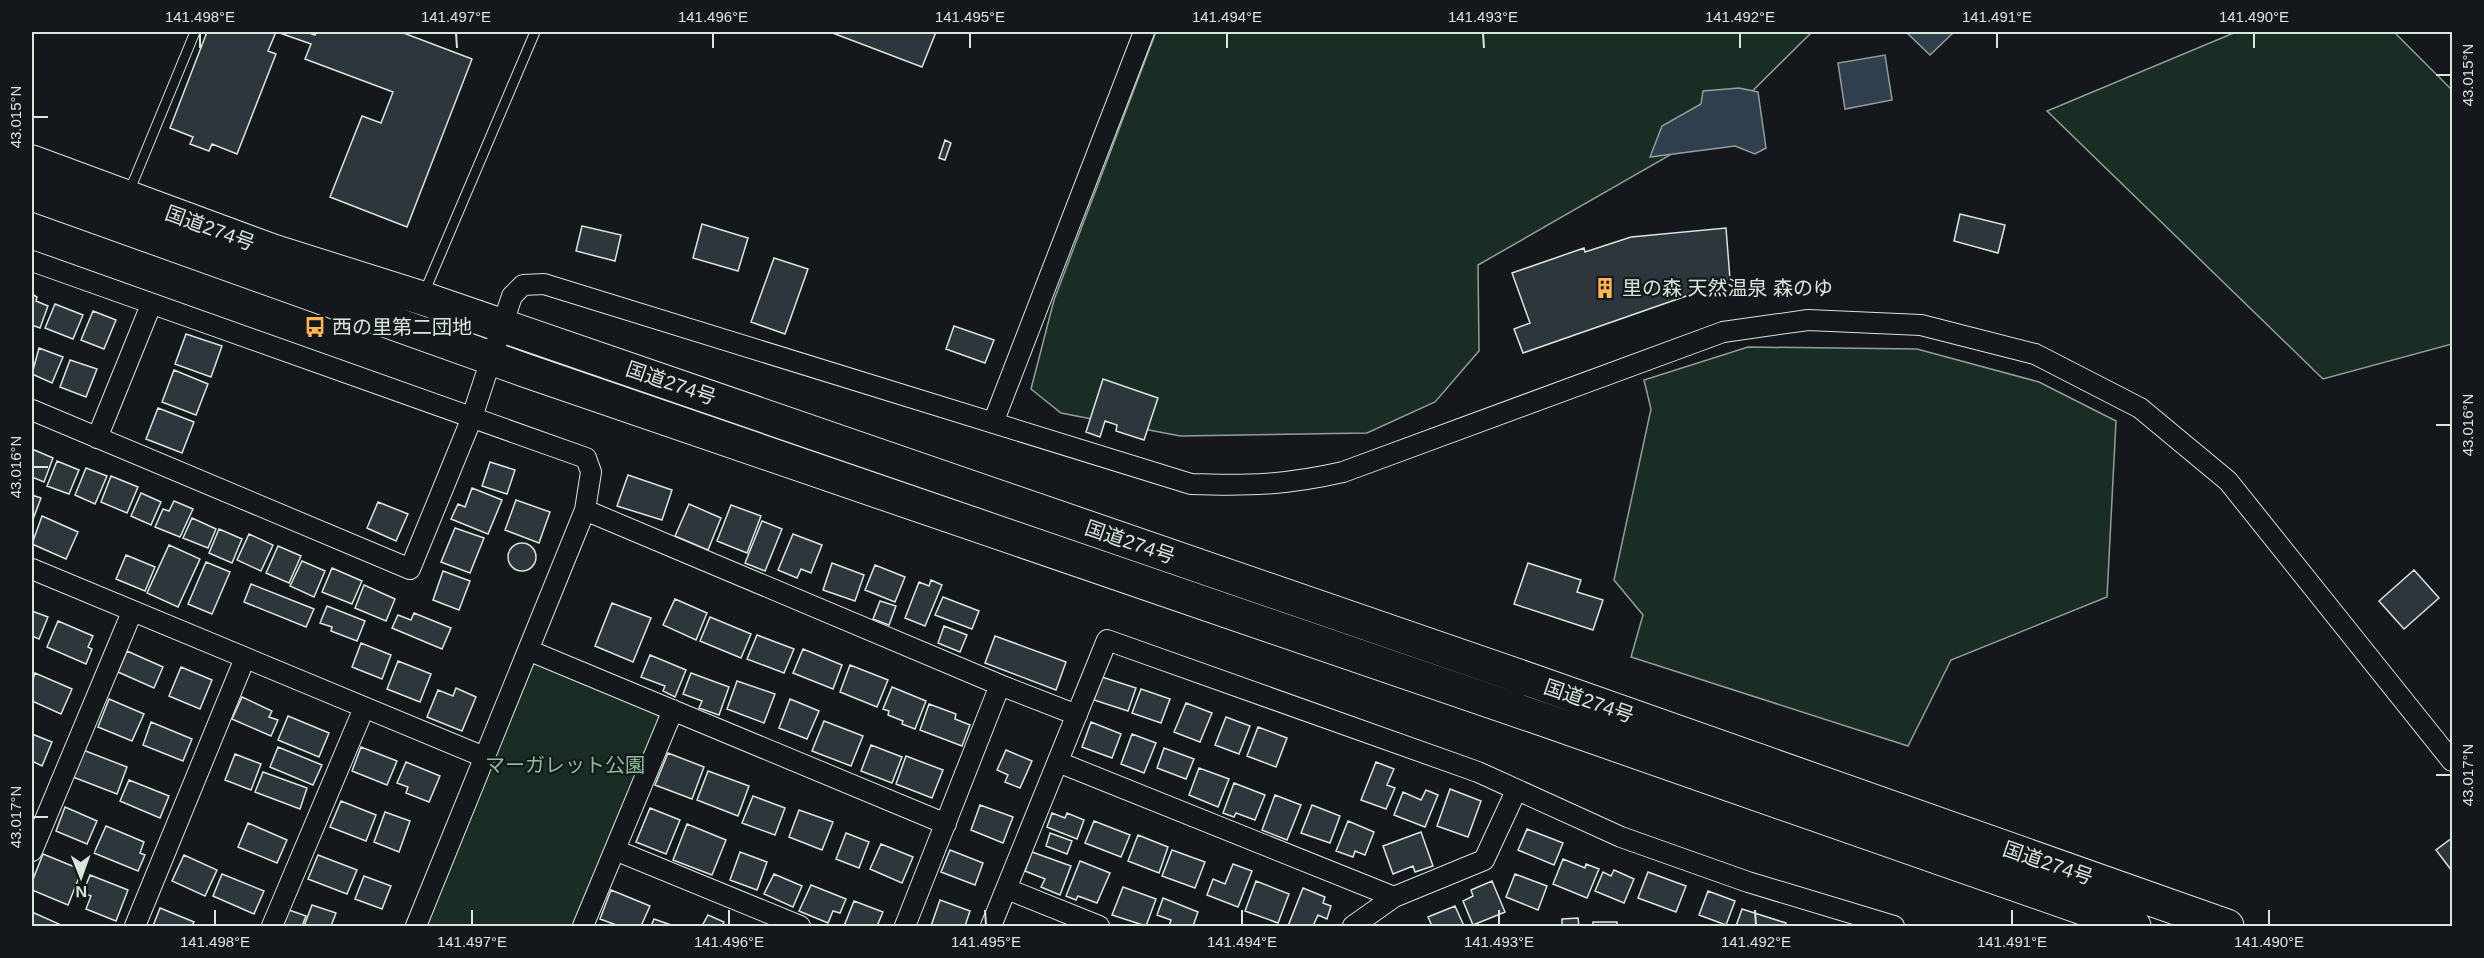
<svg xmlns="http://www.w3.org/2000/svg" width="2484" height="958" viewBox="0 0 2484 958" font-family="Helvetica,'Noto Sans JP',sans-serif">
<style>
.green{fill:#1a2d24;stroke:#939e99;stroke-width:1.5}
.water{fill:#2f3f4d;stroke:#939e99;stroke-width:1.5}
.building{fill:#2c363c;stroke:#d8e6dc;stroke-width:1.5}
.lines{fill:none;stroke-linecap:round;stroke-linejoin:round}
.lane-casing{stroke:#d8e6dc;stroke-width:11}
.street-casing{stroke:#d8e6dc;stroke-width:22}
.highway-casing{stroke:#d8e6dc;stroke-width:35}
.lane{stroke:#14181c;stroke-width:9}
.street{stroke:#14181c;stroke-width:20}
.highway{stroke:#14181c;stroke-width:33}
.ticks{fill:none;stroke:#d8e6dc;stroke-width:2}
.labels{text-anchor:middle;stroke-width:4.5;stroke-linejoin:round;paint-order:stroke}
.street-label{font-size:20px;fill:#d8e6dc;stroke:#14181c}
.poi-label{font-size:20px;fill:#d8e6dc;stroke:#14181c;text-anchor:start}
.park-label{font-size:20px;fill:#8ac095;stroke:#14181c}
.neatline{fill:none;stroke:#d8e6dc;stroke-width:2}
.ticks-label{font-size:15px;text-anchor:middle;fill:#d8e6dc}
</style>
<rect width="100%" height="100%" fill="#14181c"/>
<!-- green -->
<path class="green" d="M 1156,32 L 1812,32 L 1712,131 L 1478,265 L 1479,351 L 1435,402 L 1367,433 L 1180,436 L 1061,413 L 1031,389 L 1054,300 Z
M 2236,32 L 2394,32 L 2452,90 L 2452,344 L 2323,379 L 2047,111 Z
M 1748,347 L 1917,349 L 2039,382 L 2116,421 L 2107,597 L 1951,660 L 1908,746 L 1631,657 L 1643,615 L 1614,580 L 1651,409 L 1644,380 Z
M 528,650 L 673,710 L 583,926 L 416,926 Z"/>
<!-- water -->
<path class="water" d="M 1906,32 L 1954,32 L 1930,55 Z
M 1885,55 L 1892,100 L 1845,109 L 1838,63 Z
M 1739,88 L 1758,92 L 1766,148 L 1755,154 L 1735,146 L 1650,157 L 1662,126 L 1701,104 L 1703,91 Z"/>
<!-- building -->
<path class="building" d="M 207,32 L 276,32 L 268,51 L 276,54 L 237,154 L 212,144 L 209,151 L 190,144 L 193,137 L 170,128 Z
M 277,32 L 306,32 L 315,35 L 316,32 L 401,32 L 472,59 L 407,227 L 330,197 L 362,116 L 381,123 L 393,92 L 305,59 L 311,44 Z
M 830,32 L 936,32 L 922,67 Z
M 945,140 L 951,143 L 945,160 L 939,158 Z
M 1960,214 L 2005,225 L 1998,253 L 1954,241 Z
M 702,224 L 748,238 L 738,271 L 693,258 Z
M 582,226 L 621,235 L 615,261 L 576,251 Z
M 1726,228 L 1730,279 L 1691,282 L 1695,293 L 1523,353 L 1514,329 L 1530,323 L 1512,273 L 1584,248 L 1585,252 L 1631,237 Z
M 774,258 L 808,269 L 785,334 L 751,322 Z
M 32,294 L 37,297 L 36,301 L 48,306 L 40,328 L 32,325 Z
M 55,304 L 83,315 L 73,339 L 45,328 Z
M 93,311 L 116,320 L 104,349 L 81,340 Z
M 954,326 L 994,340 L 985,363 L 946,349 Z
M 186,334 L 222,346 L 211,377 L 175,364 Z
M 39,348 L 63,357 L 52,383 L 32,374 Z
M 70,360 L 97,369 L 86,397 L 60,387 Z
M 174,370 L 208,384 L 196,415 L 162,402 Z
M 1103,379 L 1158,398 L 1144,440 L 1116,431 L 1117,425 L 1105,421 L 1100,437 L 1086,432 Z
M 158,408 L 194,422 L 182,453 L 146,439 Z
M 32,449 L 53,458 L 44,482 L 32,477 Z
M 57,461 L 79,470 L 69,494 L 47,486 Z
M 490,462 L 515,470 L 507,494 L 482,486 Z
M 86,468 L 107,476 L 95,504 L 75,495 Z
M 628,475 L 672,490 L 662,520 L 617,506 Z
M 111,476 L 138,487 L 127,513 L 101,502 Z
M 472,488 L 502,500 L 488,534 L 451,519 L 458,504 L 465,507 Z
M 141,493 L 161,502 L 151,525 L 131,516 Z
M 32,495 L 41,498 L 32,522 Z
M 516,500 L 550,512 L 539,543 L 505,530 Z
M 174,501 L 193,509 L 180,537 L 155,527 L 163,509 L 169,511 Z
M 378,502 L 408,514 L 396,541 L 367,528 Z
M 689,504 L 721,518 L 708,550 L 675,536 Z
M 731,505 L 761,516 L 747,553 L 717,541 Z
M 42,516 L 78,532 L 66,559 L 32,544 Z
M 192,518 L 216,529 L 208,548 L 183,538 Z
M 762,521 L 782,529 L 765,571 L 745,563 Z
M 455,528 L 484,538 L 470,573 L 441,562 Z
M 219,529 L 242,539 L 232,563 L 209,553 Z
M 249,534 L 273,545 L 261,571 L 237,560 Z
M 793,534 L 822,545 L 811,573 L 801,569 L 797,578 L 778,570 Z
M508 557a14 14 0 1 1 28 0a14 14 0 1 1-28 0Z
M 169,545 L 200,559 L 178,607 L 147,593 Z
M 278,546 L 301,556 L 289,583 L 266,573 Z
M 126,555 L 155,567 L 145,591 L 116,579 Z
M 302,561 L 325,571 L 314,597 L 290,586 Z
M 206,562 L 230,572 L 212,614 L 188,604 Z
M 832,563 L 864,575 L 855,601 L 823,590 Z
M 1528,563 L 1581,580 L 1577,592 L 1603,600 L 1593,630 L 1514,604 Z
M 875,565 L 905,577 L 895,602 L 865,590 Z
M 332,568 L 362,581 L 352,604 L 322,592 Z
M 2414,570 L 2439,598 L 2404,629 L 2379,601 Z
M 443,571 L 470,581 L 459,610 L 433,600 Z
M 931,580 L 942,585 L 925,626 L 905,618 L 919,582 L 929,586 Z
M 251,584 L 314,609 L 306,627 L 244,602 Z
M 364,585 L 395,599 L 386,621 L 355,608 Z
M 943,597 L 979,611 L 972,629 L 935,615 Z
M 675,599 L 707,613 L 696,640 L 663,625 Z
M 880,601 L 896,606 L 889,625 L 873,619 Z
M 612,603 L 651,618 L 633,662 L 595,646 Z
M 327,606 L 365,621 L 357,641 L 331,631 L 332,627 L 320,623 Z
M 32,611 L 48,617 L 39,639 L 32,636 Z
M 414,613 L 451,628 L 442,649 L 392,628 L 398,615 L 411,620 Z
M 710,617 L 751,634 L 741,658 L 700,641 Z
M 58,621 L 93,636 L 88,647 L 92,649 L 86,664 L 47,647 Z
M 944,626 L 967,635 L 960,652 L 938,643 Z
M 757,635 L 794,649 L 784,673 L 747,659 Z
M 995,636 L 1066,662 L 1056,690 L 985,663 Z
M 361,643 L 391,655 L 382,679 L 352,667 Z
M 803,649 L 842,665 L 833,689 L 793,673 Z
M 127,651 L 163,667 L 154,688 L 118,672 Z
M 650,655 L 686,670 L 675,697 L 663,691 L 665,686 L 641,677 Z
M 398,661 L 431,674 L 420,702 L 387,689 Z
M 850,665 L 888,680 L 877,707 L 840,692 Z
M 181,667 L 212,680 L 200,709 L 169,696 Z
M 35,673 L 72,689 L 61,714 L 32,701 L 32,682 Z
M 691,673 L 729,687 L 719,715 L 699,708 L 702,701 L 683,694 Z
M 1102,677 L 1136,688 L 1128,711 L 1094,700 Z
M 737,681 L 775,694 L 764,723 L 727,709 Z
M 892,687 L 926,701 L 915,729 L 902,724 L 903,721 L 888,715 L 889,711 L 883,709 Z
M 456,688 L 476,697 L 462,731 L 427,717 L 438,690 L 453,696 Z
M 1141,689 L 1170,699 L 1161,723 L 1132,713 Z
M 242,697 L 272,711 L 269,717 L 278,720 L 271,736 L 232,719 Z
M 109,699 L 144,714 L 132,741 L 98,727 Z
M 790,699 L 819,711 L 807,739 L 779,728 Z
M 1186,703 L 1212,713 L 1200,742 L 1174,732 Z
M 929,704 L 956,714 L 955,719 L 970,725 L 962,746 L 920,730 Z
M 288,716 L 329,733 L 319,757 L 278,740 Z
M 1226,717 L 1250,726 L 1239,754 L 1215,745 Z
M 824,721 L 863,736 L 851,766 L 812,751 Z
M 151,722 L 192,739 L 183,761 L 143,745 Z
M 1091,722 L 1121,734 L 1112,758 L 1082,747 Z
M 1258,727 L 1287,738 L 1276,767 L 1247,756 Z
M 32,734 L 52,742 L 42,766 L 32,761 Z
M 1132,734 L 1156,743 L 1144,773 L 1121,764 Z
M 871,745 L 902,757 L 892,783 L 861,771 Z
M 278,747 L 322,765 L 313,785 L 270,767 Z
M 361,747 L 397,761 L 387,785 L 352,771 Z
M 1164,748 L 1194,759 L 1186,779 L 1157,768 Z
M 83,750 L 127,767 L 117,794 L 73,777 Z
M 1006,750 L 1032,761 L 1020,788 L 1005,782 L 1008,775 L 997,770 Z
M 668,753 L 704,767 L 692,799 L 655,785 Z
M 235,754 L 261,764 L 251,790 L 225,780 Z
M 906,756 L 943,770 L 932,798 L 896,784 Z
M 406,762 L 440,776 L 429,802 L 406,793 L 408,787 L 397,783 Z
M 1376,762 L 1394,769 L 1387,785 L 1395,788 L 1386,809 L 1361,800 Z
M 1199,768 L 1229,779 L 1218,807 L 1189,795 Z
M 708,771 L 749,786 L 738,816 L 697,800 Z
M 263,772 L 307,788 L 300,809 L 255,792 Z
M 129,780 L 169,796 L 160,818 L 120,801 Z
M 1234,783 L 1265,795 L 1255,820 L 1236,813 L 1234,817 L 1223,813 Z
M 1450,789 L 1481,801 L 1468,837 L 1437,826 Z
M 1426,790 L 1438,795 L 1425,827 L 1394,815 L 1403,792 L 1421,800 Z
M 1275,795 L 1301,805 L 1287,840 L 1262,830 Z
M 753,796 L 785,808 L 775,835 L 742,823 Z
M 341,801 L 376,815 L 366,841 L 330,827 Z
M 980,805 L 1013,817 L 1003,843 L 971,830 Z
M 1312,805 L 1340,816 L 1330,843 L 1301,833 Z
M 65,807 L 97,821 L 87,844 L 56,831 Z
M 650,808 L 680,820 L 666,854 L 636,842 Z
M 799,810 L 833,822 L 822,850 L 789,837 Z
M 385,812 L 410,821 L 399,852 L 374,842 Z
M 1052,813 L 1065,818 L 1067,813 L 1084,820 L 1077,839 L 1047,827 Z
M 1094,821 L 1130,835 L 1121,857 L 1085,843 Z
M 1348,821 L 1374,832 L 1365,855 L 1355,851 L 1353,857 L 1336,851 Z
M 248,823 L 287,840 L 277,863 L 238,847 Z
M 687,824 L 726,840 L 712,875 L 673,860 Z
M 106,826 L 144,842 L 140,853 L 145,855 L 138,871 L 94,853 Z
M 1527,829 L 1563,843 L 1554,865 L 1518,850 Z
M 1421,832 L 1433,866 L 1415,872 L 1413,866 L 1393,874 L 1383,846 Z
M 846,833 L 869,842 L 859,868 L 836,859 Z
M 1050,833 L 1072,841 L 1067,854 L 1046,846 Z
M 1138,835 L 1168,847 L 1159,873 L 1128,861 Z
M 2452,838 L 2452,871 L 2436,850 Z
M 881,844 L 913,857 L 902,883 L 870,869 Z
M 950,850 L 983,863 L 975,885 L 941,872 Z
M 1172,850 L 1205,862 L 1195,888 L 1162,876 Z
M 740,852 L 767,862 L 757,890 L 730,880 Z
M 1032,852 L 1071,866 L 1060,895 L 1041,887 L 1045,879 L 1025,871 Z
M 43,854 L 82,870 L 68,905 L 32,890 L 32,882 Z
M 184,855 L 217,870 L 205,896 L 172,881 Z
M 318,855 L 357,870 L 347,894 L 308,879 Z
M 1563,859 L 1585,868 L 1586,864 L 1599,869 L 1587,898 L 1553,884 Z
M 1080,861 L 1110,873 L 1097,903 L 1078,896 L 1076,900 L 1066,896 Z
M 1233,864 L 1252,871 L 1238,907 L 1207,895 L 1213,879 L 1225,884 Z
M 1614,870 L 1634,879 L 1624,903 L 1595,891 L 1603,872 L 1611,876 Z
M 1648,872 L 1686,886 L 1676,912 L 1638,898 Z
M 222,874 L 264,891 L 254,914 L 213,896 Z
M 774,874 L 802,886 L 793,907 L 764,894 Z
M 1515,874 L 1547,886 L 1538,910 L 1506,897 Z
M 90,875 L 128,890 L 116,921 L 86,909 L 91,896 L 83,893 Z
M 364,876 L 391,886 L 382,909 L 355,899 Z
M 1256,881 L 1289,894 L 1278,923 L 1245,911 Z
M 1492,881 L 1505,912 L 1473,925 L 1463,901 L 1473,896 L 1471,890 Z
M 811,885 L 846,899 L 840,913 L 833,911 L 828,923 L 799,911 Z
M 1123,887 L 1156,899 L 1146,926 L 1112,915 Z
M 1303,888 L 1325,897 L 1323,903 L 1331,906 L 1327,919 L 1318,915 L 1313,926 L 1288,926 Z
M 611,890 L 650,906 L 641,926 L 619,926 L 600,919 Z
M 1708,891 L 1735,901 L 1726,925 L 1699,915 Z
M 1163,898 L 1198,912 L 1193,926 L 1169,926 L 1171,920 L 1157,915 Z
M 940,900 L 970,911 L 965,926 L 931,926 Z
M 854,901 L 883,912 L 877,926 L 844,926 Z
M 312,905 L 336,913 L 331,926 L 304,926 Z
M 1455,906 L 1464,926 L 1432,926 L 1428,917 Z
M 160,908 L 194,922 L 192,926 L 153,926 Z
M 1742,909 L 1786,923 L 1785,926 L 1736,926 Z
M 289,910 L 306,916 L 302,926 L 283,926 Z
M 32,912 L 59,924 L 58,926 L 32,926 Z
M 708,915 L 724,922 L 722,926 L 702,926 Z
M 1578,918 L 1579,926 L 1562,926 L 1562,919 Z
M 654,919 L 674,926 L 651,926 Z
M 1593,922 L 1617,922 L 1617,926 L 1593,926 Z"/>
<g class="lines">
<defs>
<path id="lane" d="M 129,192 L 195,32
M 424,293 L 535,32"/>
<path id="street" d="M 32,261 L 586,458 L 591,472 L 585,510 L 416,926
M 32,410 L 410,569 L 471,420 L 512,296 L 523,285 L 544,284 L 1191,484 C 1248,486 1286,485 1343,472 L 1723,332 L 1808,320 L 1921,325 L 2035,354 L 2140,408 L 2228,481 L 2452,761
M 993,423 L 1144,32
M 97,438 L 151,305
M 585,510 L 1000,685 L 1077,715
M 32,569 L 484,757
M 528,650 L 946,824
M 1058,762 L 1394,897
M 615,850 L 800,926
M 32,851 L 132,612
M 1007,889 L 1099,926
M 135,926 L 245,658
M 272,926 L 364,708
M 583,926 L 673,710
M 905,926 L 1000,685
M 991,926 L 1107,640 L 1478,772 L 1621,837 L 1748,882 L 1894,926
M 1353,926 L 1394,897 L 1484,860 L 1516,791"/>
<path id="highway" d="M 32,162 L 273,251 L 422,298 L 1539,683 L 2227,926
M 32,194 L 524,370 L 1542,719 L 2134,926"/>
</defs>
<!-- lane casing -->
<use href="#lane" class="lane-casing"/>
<!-- street casing -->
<use href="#street" class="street-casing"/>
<!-- highway casing -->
<use href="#highway" class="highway-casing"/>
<!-- lane -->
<use href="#lane" class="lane"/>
<!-- street -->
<use href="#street" class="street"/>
<!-- highway -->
<use href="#highway" class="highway"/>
</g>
<!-- ticks -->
<path class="ticks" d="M 200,33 L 200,48M 456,33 L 457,48M 713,33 L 713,48M 970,33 L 970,48M 1227,33 L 1227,48M 1483,33 L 1484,48M 1740,33 L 1740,48M 1997,33 L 1997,48M 2254,33 L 2254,48M 2436,75 L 2451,75M 33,117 L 48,117M 2436,425 L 2451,425M 33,467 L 48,467M 2436,775 L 2451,775M 33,817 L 48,817M 215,910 L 215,925M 472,910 L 472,925M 729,910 L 729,925M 985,910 L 986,925M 1242,910 L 1242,925M 1499,910 L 1499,925M 1755,910 L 1756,925M 2012,910 L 2012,925M 2269,910 L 2269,925"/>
<!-- icons -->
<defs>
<symbol id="building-bare" viewBox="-9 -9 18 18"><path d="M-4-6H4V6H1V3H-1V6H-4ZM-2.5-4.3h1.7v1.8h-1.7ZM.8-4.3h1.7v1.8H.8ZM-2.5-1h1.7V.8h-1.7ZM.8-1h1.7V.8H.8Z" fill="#ffb74d" stroke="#14181c" stroke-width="2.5" paint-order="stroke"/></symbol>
<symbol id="bus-bare" viewBox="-9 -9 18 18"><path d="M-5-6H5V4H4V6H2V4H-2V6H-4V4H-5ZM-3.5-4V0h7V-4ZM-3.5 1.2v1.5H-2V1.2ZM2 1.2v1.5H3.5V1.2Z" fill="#ffb74d" stroke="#14181c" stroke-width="2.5" paint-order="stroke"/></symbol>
</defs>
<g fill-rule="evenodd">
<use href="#building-bare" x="1590" y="273" width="30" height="30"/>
<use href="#bus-bare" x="300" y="312" width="30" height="30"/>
</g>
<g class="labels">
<!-- street labels -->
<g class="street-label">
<text transform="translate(210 228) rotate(20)" y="7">国道274号</text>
<text transform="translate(671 383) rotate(19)" y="7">国道274号</text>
<text transform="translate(1130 542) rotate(19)" y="7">国道274号</text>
<text transform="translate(1589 701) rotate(19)" y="7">国道274号</text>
<text transform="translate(2048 863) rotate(19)" y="7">国道274号</text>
</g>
<!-- poi labels -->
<g class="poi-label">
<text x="1622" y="295">里の森 天然温泉 森のゆ</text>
<text x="332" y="334">西の里第二団地</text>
</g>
<!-- park labels -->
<g class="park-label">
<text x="565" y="772">マーガレット公園</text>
</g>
</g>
<!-- border -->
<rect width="2484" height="958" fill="none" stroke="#14181c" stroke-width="66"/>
<!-- north arrow -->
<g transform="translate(81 877) rotate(179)" stroke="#14181c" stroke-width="4.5" paint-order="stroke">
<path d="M0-4.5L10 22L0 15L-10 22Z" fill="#d8e6dc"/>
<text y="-9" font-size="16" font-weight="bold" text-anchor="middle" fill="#d8e6dc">N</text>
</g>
<rect x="33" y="33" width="2418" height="892" class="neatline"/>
<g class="ticks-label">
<text x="200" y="22">141.498°E</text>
<text x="456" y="22">141.497°E</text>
<text x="713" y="22">141.496°E</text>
<text x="970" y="22">141.495°E</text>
<text x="1227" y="22">141.494°E</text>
<text x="1483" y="22">141.493°E</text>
<text x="1740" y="22">141.492°E</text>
<text x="1997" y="22">141.491°E</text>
<text x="2254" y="22">141.490°E</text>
<text transform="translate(2468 75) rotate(-90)" y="5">43.015°N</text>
<text transform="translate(16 117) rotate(-90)" y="5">43.015°N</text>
<text transform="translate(2468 425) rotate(-90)" y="5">43.016°N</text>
<text transform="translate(16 467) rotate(-90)" y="5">43.016°N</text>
<text transform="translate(2468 775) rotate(-90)" y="5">43.017°N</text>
<text transform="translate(16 817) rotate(-90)" y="5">43.017°N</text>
<text x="215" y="947">141.498°E</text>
<text x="472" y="947">141.497°E</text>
<text x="729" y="947">141.496°E</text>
<text x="986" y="947">141.495°E</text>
<text x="1242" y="947">141.494°E</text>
<text x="1499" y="947">141.493°E</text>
<text x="1756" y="947">141.492°E</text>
<text x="2012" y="947">141.491°E</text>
<text x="2269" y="947">141.490°E</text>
</g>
</svg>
